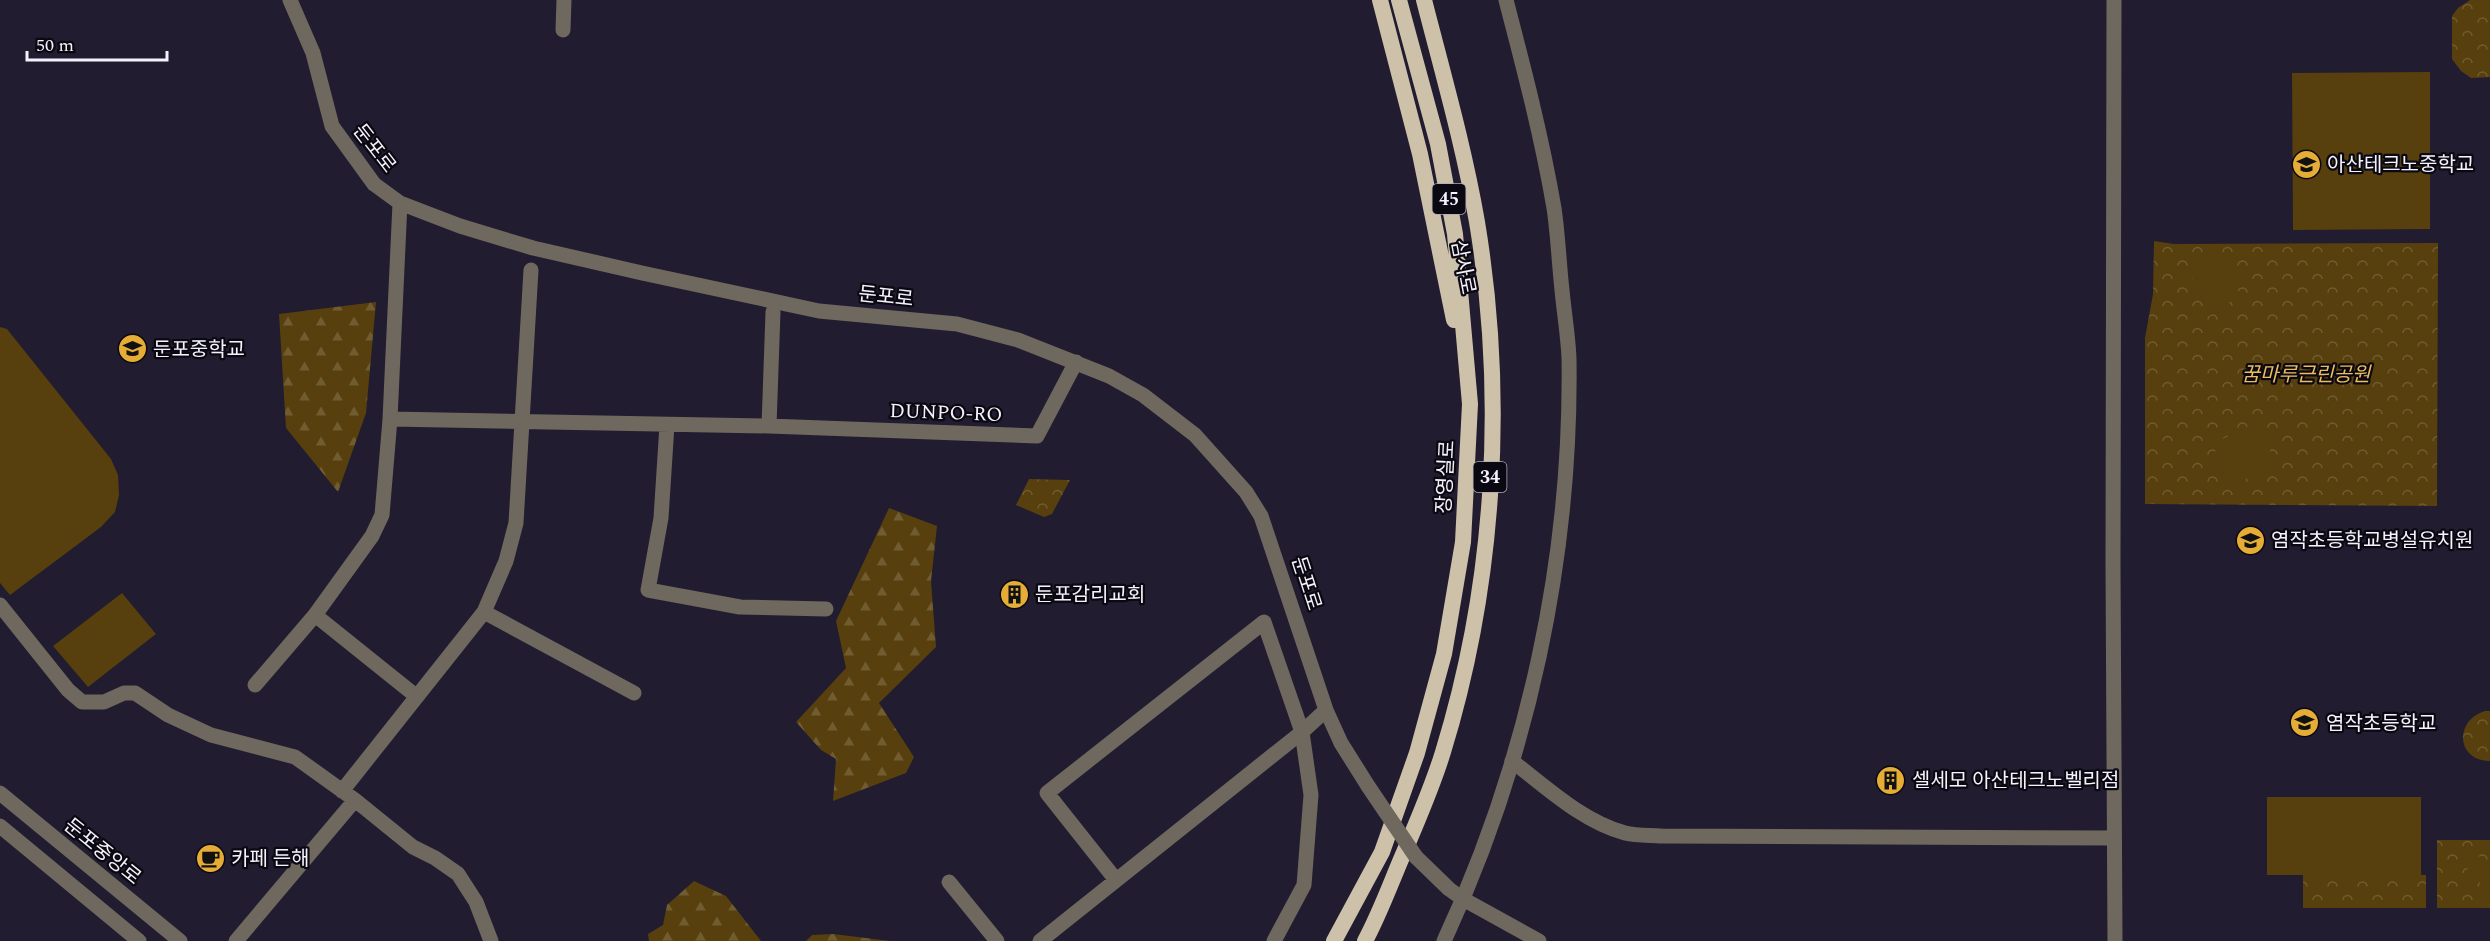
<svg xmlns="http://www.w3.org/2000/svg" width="2490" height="941" viewBox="0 0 2490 941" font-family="Spectral,'Noto Sans KR',serif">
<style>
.forest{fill:url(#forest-firs)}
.park{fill:url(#park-crowns)}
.garden{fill:#57400d}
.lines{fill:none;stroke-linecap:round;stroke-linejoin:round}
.minor{stroke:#6e685e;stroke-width:15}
.tertiary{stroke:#6e685e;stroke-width:15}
.trunk{stroke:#cec1aa;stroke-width:16}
.minor-bridge{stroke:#6e685e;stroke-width:15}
.labels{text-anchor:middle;stroke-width:4.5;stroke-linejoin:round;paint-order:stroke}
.shield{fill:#0a0810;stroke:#aeacb6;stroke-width:1.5}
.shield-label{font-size:18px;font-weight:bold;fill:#f5f2fd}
.street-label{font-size:20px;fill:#f5f2fd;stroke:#0a0810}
.poi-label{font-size:20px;fill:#f5f2fd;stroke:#0a0810;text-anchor:start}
.park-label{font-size:20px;font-style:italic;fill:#edbc5f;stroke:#0a0810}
</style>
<defs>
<pattern id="forest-firs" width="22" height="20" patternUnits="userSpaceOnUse" patternTransform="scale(1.5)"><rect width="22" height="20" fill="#57400d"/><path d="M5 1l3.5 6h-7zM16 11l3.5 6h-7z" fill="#705c31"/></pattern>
<pattern id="park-crowns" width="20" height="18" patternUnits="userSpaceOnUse" patternTransform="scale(1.5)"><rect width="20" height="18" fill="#57400d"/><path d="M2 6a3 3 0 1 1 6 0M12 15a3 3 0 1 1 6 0" fill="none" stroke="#705c31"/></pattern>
</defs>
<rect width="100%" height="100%" fill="#211c2f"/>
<!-- forest -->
<path class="forest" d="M 376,302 L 366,413 L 338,492 L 286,428 L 279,314 Z
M 889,508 L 937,526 L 931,581 L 936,647 L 879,703 L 914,757 L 906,773 L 833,801 L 836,759 L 821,750 L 796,722 L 846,668 L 836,621 Z
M 694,881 L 726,896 L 761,941 L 649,941 L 648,934 L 663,925 L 667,905 Z
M 833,934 L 890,941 L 806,941 L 812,935 Z"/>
<!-- park -->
<path class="park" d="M 2470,0 L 2490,0 L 2490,77 L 2471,78 L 2461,71 L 2452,59 L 2452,16 L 2458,8 Z
M 2154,241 L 2174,244 L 2438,243 L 2437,506 L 2145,504 L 2145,338 L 2153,294 Z
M 1029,479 L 1070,480 L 1052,514 L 1044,517 L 1016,505 Z
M 2485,711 L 2490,711 L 2490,761 C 2456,761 2454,720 2485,711 Z
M 2437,840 L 2490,840 L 2490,908 L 2437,908 Z
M 2303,875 L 2426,875 L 2426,908 L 2303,908 Z"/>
<!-- garden -->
<path class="garden" d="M 2430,72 L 2430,229 L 2293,230 L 2292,73 Z
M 2221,249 L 2240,295 L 2209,316 L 2189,270 Z
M 0,327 L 7,329 L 111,459 L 118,475 L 119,495 L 115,512 L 101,527 L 10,595 L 0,583 Z
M 2260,420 L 2274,464 L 2228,488 L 2213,444 Z
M 122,593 L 156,634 L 88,687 L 53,646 Z
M 2267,797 L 2421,797 L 2421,875 L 2267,875 Z
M 2478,855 L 2490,869 L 2490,894 L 2465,866 Z"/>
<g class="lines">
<!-- minor -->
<path class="minor" d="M 290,0 L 313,53 L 332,126 L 374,184 L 400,203 L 460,226 L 533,248 L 642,273 L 819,311 L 957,324 L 1018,340 L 1109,376 L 1143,395 L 1195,435 L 1246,492 L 1261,516 L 1326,710 L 1341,743 L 1368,786
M 2114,0 L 2113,565 L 2115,941
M 563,30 L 564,0
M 390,419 L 769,426 L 1037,436 L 1076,362
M 667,425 L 661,518 L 648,590 L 740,607 L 826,609
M 769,426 L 773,312
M 0,605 L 68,690 L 82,702 L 104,702 L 124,693 L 135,693 L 168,715 L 211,735 L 295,757 L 355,800 L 413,847 L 435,858 L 458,874 L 476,902 L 491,941
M 484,612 L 634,693
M 315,615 L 416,696
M 255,685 L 315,615 L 372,536 L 382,515 L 390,419 L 400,203
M 1512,761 C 1546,787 1583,822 1625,833 C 1637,836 1650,835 1662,836 L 2114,838
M 342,791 L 484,612 L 506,561 L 516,523 L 531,270
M 1416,857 L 1449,889 L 1463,899
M 1116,880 L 1047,793 L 1264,622 L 1302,732 L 1311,795 L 1304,885 L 1274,941
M 949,882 L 997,941
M 236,941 L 355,800
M 1040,941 L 1302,732 L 1326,710"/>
<!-- tertiary -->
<path class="tertiary" d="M 0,793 L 180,941
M 0,826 L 139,941
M 1463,899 L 1539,941
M 1444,941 C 1528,761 1572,557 1569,358 C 1568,335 1564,312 1562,290 C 1559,263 1558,235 1554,208 C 1542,138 1524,69 1506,0"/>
<!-- trunk -->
<path class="trunk" d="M 1380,0 L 1420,154 L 1454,320
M 1334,941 L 1382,852 L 1417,753 L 1444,654 L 1463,542 L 1470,404 L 1455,234 L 1438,144 L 1399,0
M 1365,941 C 1380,913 1390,885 1402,857 C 1417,822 1432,788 1443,752 C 1495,583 1506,397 1477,222 C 1464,147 1443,74 1424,0"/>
<!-- minor-bridge -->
<path class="minor-bridge" d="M 1368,786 L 1416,857"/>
</g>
<!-- icons -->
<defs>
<symbol id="school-disc" viewBox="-11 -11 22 22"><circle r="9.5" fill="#e5ad36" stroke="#0a0810"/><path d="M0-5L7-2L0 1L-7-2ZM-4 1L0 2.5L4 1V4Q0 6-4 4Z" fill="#111"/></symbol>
<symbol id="building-disc" viewBox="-11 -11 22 22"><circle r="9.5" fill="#e5ad36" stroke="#0a0810"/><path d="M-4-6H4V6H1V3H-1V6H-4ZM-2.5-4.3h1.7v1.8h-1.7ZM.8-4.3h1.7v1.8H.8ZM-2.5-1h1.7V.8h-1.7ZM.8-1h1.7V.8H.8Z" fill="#111"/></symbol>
<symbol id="cafe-disc" viewBox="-11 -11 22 22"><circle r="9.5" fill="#e5ad36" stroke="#0a0810"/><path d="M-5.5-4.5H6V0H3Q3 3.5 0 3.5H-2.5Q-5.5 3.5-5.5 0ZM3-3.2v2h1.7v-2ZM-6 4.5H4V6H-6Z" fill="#111"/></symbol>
</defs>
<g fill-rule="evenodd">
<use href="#school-disc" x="2290" y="148" width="33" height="33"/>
<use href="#school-disc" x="116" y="332" width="33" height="33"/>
<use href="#school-disc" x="2234" y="524" width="33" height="33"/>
<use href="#building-disc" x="998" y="578" width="33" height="33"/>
<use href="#school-disc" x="2288" y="706" width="33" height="33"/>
<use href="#building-disc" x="1874" y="764" width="33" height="33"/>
<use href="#cafe-disc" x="194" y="842" width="33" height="33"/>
</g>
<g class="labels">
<!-- shield labels -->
<g class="shield">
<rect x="1432.5" y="184" width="33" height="30" rx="4.5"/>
<rect x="1473.5" y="462" width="33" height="30" rx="4.5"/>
</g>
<g class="shield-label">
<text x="1449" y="205">45</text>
<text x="1490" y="483">34</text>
</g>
<!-- street labels -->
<g class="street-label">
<text transform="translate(375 148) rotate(52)" y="7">둔포로</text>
<text transform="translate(1464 267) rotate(79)" y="7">삼사로</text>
<text transform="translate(886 296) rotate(6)" y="7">둔포로</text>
<text transform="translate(946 412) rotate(2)" y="7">DUNPO-RO</text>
<text transform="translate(1445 477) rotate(-87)" y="7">장영실로</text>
<text transform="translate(1307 583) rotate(72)" y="7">둔포로</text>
<text transform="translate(103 851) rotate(39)" y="7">둔포중앙로</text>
</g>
<!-- poi labels -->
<g class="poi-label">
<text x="2327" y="171">아산테크노중학교</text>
<text x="153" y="356">둔포중학교</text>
<text x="2271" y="547">염작초등학교병설유치원</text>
<text x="1035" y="601">둔포감리교회</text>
<text x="2326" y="730">염작초등학교</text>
<text x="1912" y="787">셀세모 아산테크노벨리점</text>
<text x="231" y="865">카페 든해</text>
</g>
<!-- park labels -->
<g class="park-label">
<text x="2306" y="381">꿈마루근린공원</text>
</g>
</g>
<!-- scale -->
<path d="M27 51v9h140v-9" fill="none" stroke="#f5f2fd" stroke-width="3"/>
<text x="36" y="51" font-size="18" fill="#f5f2fd" stroke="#0a0810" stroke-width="4.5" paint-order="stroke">50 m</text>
</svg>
